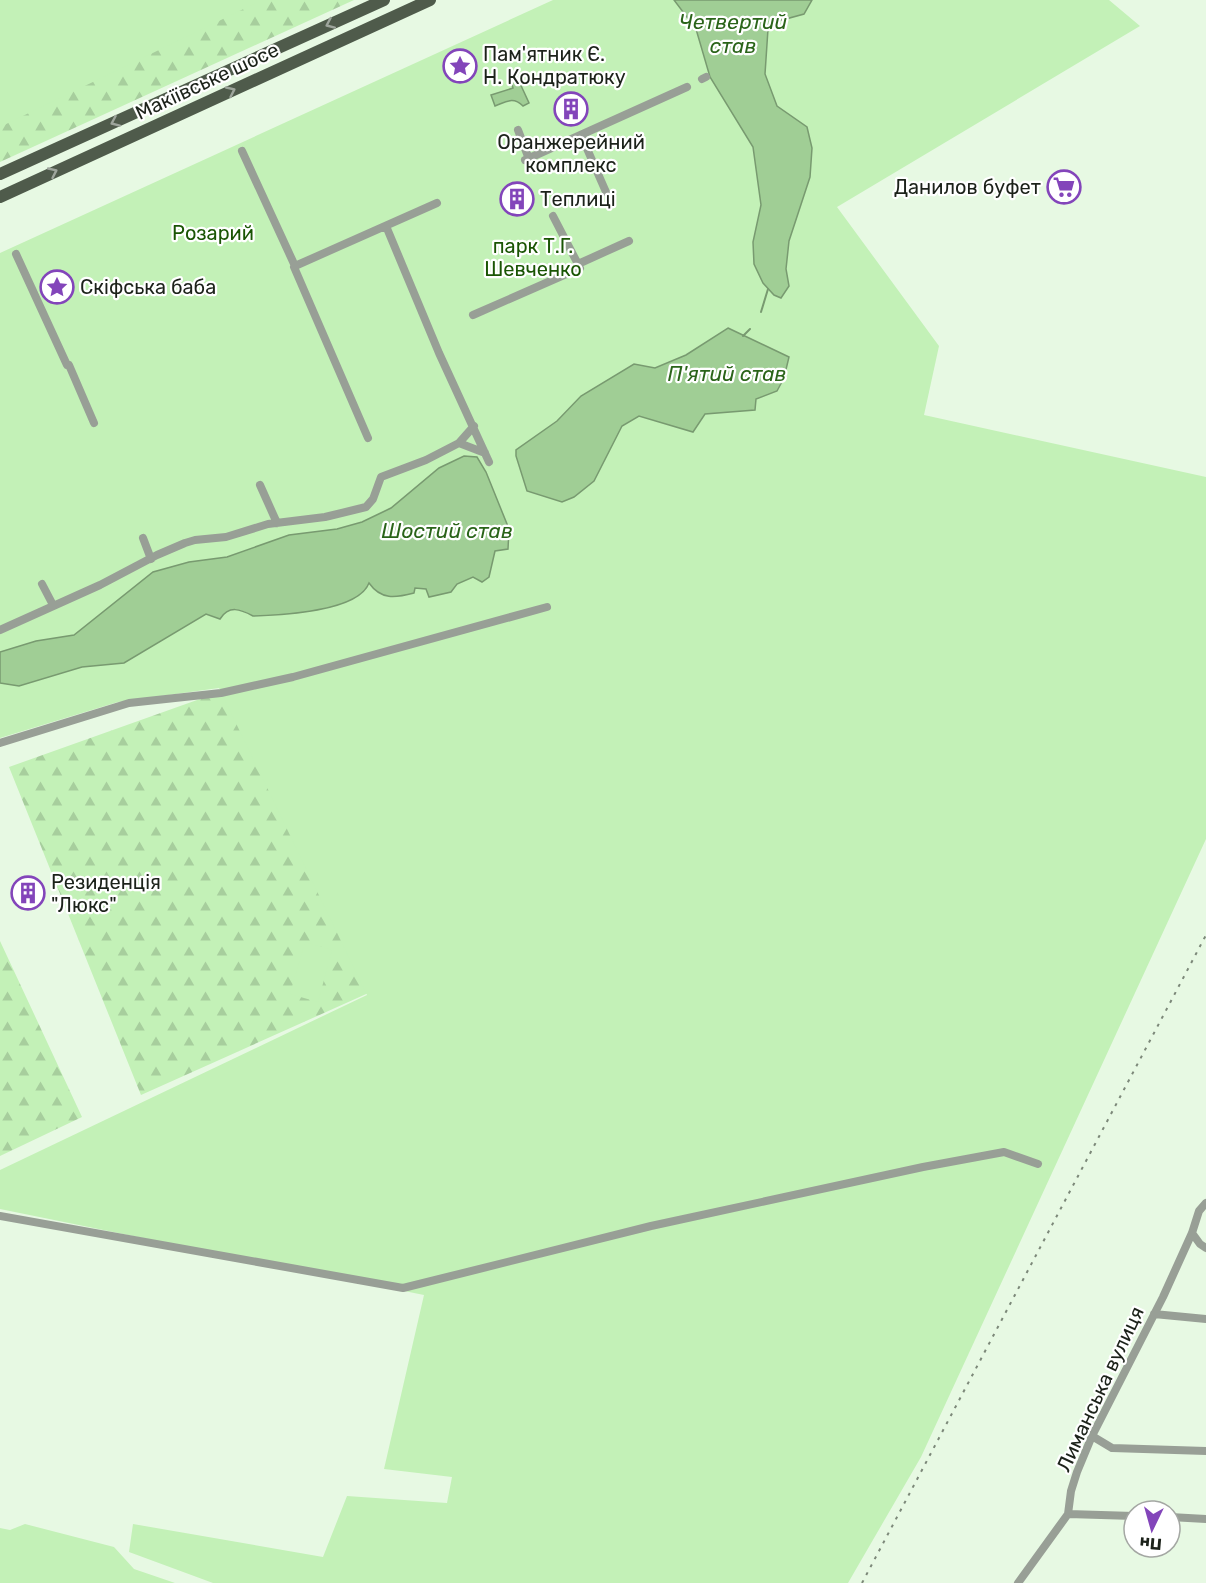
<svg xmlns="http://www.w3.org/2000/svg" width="1206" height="1583" viewBox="0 0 1206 1583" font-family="Rubik,sans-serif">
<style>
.forest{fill:url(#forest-firs)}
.green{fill:#c3f1b7}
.water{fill:#a0ce95;stroke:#789a70;stroke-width:1.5}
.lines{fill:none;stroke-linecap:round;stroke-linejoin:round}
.stream{stroke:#789a70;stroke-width:2}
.street{stroke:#989f96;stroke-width:8}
.primary{stroke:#4f5b4b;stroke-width:12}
.rail{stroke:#7c8879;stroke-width:2;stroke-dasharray:3 6;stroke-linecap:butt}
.oneway{stroke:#9ea59c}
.labels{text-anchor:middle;stroke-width:4.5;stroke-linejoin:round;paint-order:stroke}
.poi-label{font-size:20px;fill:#1c221a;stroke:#fff;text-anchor:start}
.street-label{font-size:20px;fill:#1c221a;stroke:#fff}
.park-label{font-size:20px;fill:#1a5504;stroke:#fff}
.water-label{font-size:21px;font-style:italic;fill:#2a6419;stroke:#fff}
</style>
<defs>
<pattern id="forest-firs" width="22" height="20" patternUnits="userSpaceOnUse" patternTransform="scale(1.5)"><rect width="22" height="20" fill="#c3f1b7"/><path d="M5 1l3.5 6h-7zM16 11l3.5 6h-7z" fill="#a7ce9d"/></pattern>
</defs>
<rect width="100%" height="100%" fill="#e7f9e3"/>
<!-- forest -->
<path class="forest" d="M 196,0 L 354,0 L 0,162 L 0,91 Z
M 642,427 L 882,479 L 1042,691 L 141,1095 L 9,767 L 483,598 Z
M 0,941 L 82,1117 L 0,1156 Z"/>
<!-- green -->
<path class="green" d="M 0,0 L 262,0 L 0,127 Z
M 553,0 L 1109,0 L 1140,26 L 837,207 L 939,346 L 924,415 L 1206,477 L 1206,839 L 921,1457 L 848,1583 L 213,1583 L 129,1552 L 133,1524 L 323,1557 L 347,1496 L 447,1503 L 452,1477 L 384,1469 L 424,1295 L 0,1209 L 0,1170 L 367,995 L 219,688 L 118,702 L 0,738 L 0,253 Z
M 305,942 L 332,950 L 318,1002 L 290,994 Z
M 25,1524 L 114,1547 L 134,1569 L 175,1583 L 0,1583 L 0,1528 L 10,1530 Z"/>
<!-- water -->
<path class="water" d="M 674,0 L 812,0 L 804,14 L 775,22 L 768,29 L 765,74 L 777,106 L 807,127 L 812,148 L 810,177 L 789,241 L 786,269 L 789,286 L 781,298 L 774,295 L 763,283 L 754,264 L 753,242 L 761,205 L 753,147 L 710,77 L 696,29 Z
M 518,79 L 529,103 L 523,106 C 513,96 506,102 495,106 L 491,95 L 513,88 L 511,81 Z
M 728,328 L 789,357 L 784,378 L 777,391 L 756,399 L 755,410 L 705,414 L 693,432 L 639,416 L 622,426 L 594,481 L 574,497 L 562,502 L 527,491 L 516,456 L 516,450 L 557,421 L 581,396 L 634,364 L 655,368 L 686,355 Z
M 464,456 L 477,457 L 486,472 L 509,529 L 508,549 L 495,551 L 489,577 L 482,582 L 473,577 L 457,584 L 451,592 L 429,597 L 426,589 L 415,588 L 414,593 C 395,598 381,600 369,583 C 358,612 281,615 253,616 C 240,609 229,605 220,619 L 206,614 L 124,663 L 82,667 L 19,686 L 0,683 L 0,652 L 36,641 L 74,635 L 153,572 L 189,562 L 227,557 L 289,535 L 337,529 L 362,522 L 391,508 L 439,468 Z"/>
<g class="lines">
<!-- stream -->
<path class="stream" d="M 761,312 L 768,289
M 743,336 L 750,329"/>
<!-- street -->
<path class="street" d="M 702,79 L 706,77
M 518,130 L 529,159
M 581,135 L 606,192
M 242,151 L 295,266 L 437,203
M 525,160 L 687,87
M 386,226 L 439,353 L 489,462
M 16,254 L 67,365
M 578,264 L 629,241
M 294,267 L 368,438
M 473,315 L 580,268 L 553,216
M 69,365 L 94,423
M 459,443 L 485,453
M 260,485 L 277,523
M 143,538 L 151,559
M 42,584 L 53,605
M 0,630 L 100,585 L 157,555 L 185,543 L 195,540 L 226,537 L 268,524 L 325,517 L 366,507 L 373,499 L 381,477 L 426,460 L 459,443 L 474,426
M 0,743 L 129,703 L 221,693 L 293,677 L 547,607
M 0,1216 L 403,1288 L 651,1226 L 923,1167 L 1004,1152 L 1038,1164
M 1192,1233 L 1200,1244 L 1206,1248
M 1154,1314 L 1206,1319
M 1092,1436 L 1112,1448 L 1206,1451
M 1068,1514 L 1134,1516
M 1170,1517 L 1206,1519
M 1018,1583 L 1068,1514 L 1071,1491 L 1077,1472 L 1092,1436 L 1163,1297 L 1192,1233 L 1199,1211 L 1206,1203"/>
<!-- primary -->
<path class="primary" d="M 0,174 L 384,0
M 0,197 L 430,0"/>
<!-- rail -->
<path class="rail" d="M 862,1583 L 1206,935"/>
</g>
<!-- one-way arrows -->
<defs><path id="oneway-chevron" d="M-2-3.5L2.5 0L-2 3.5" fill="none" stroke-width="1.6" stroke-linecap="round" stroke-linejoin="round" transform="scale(1.5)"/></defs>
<g class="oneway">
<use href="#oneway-chevron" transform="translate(330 24) rotate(156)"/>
<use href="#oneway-chevron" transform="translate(231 91) rotate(-25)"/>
<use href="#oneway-chevron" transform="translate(115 122) rotate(156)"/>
<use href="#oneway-chevron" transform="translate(53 172) rotate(-25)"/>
</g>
<!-- icons -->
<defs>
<symbol id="sight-ring" viewBox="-11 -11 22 22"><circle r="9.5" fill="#fff" stroke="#8345ba" stroke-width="1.5"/><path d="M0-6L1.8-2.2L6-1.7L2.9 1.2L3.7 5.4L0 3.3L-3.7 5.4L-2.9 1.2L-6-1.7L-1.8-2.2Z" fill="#8345ba"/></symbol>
<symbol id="building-ring" viewBox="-11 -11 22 22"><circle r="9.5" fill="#fff" stroke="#8345ba" stroke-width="1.5"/><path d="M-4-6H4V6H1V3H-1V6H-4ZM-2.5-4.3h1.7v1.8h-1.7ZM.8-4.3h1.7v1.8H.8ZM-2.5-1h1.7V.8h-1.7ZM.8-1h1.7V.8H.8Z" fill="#8345ba"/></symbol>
<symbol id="supermarket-ring" viewBox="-11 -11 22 22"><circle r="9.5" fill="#fff" stroke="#8345ba" stroke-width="1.5"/><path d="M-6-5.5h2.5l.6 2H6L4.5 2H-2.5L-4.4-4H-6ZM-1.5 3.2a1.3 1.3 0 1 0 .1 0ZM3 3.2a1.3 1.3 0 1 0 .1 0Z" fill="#8345ba"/></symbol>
</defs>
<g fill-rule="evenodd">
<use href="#sight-ring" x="441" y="47" width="38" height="38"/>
<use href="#building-ring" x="552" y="90" width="38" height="38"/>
<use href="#supermarket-ring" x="1045" y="168" width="38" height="38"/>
<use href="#building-ring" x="498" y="180" width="38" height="38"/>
<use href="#sight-ring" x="38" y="268" width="38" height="38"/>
<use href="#building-ring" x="9" y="874" width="38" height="38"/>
</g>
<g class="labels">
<!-- poi labels -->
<g class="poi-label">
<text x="483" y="61">Пам'ятник Є.<tspan x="483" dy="23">Н. Кондратюку</tspan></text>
<text x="571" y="149" text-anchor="middle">Оранжерейний<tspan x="571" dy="23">комплекс</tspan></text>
<text x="1041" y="194" text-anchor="end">Данилов буфет</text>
<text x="540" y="206">Теплиці</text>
<text x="80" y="294">Скіфська баба</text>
<text x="51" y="889">Резиденція<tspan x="51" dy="23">"Люкс"</tspan></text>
</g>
<!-- street labels -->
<g class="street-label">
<text transform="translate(207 81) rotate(-25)" y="7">Макіївське шосе</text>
<text transform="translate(1100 1389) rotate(-65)" y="7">Лиманська вулиця</text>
</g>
<!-- park labels -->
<g class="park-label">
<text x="213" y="240">Розарий</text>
<text x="533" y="253">парк Т.Г.<tspan x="533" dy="23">Шевченко</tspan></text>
</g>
<!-- water labels -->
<g class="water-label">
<text x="733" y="29">Четвертий<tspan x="733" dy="24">став</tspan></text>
<text x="727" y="381">П'ятий став</text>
<text x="447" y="538">Шостий став</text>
</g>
</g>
<!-- north arrow -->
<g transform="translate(1152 1529) rotate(185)"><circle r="28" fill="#ffffff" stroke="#a4a7a3" stroke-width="1.5"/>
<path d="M0-4.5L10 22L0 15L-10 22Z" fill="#8345ba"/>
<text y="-9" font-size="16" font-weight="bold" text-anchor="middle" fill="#1c221a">Пн</text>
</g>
</svg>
